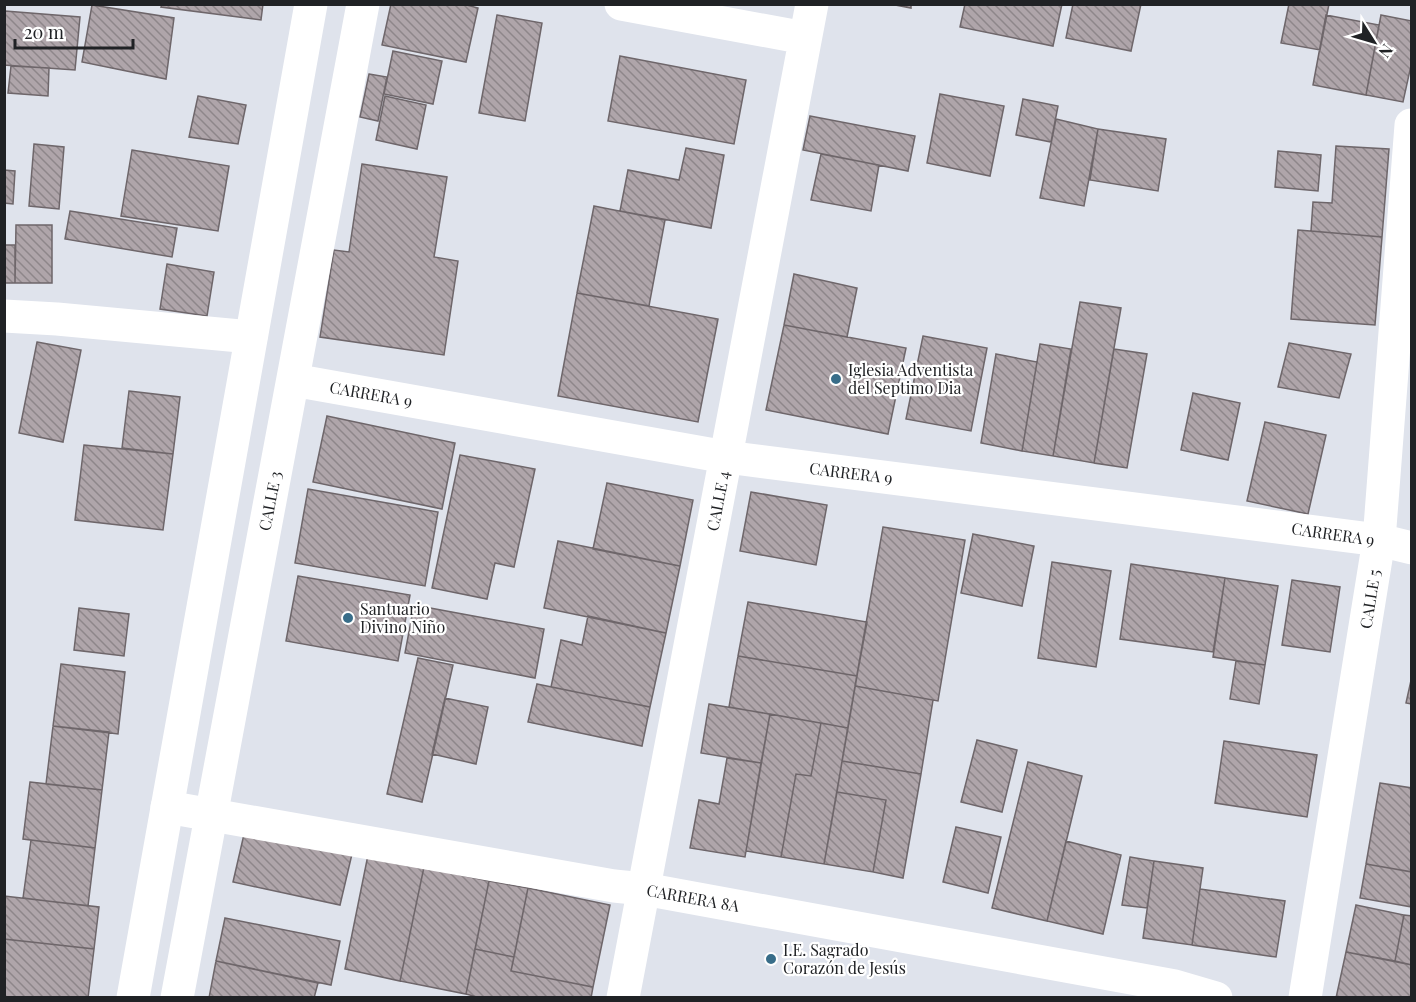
<svg xmlns="http://www.w3.org/2000/svg" width="1416" height="1002" viewBox="0 0 1416 1002" font-family="'Playfair Display',serif">
<style>
.building{fill:url(#building-back-hatch);stroke:#6e666a;stroke-width:1.5}
.lines{fill:none;stroke-linecap:round;stroke-linejoin:round}
.minor{stroke:#fff;stroke-width:33}
.tertiary{stroke:#fff;stroke-width:33}
.poi-dot{fill:#386d89;stroke:#fff;stroke-width:2}
.labels{text-anchor:middle;stroke-width:4.5;stroke-linejoin:round;paint-order:stroke}
.poi-label{font-size:16px;fill:#202225;stroke:#fff;text-anchor:start}
.street-label{font-size:16px;fill:#202225;stroke:#fff}
</style>
<defs>
<pattern id="building-back-hatch" width="6" height="6" patternUnits="userSpaceOnUse" patternTransform="scale(1.5)"><rect width="6" height="6" fill="#afa5aa"/><path d="M-1 5l2 2M0 0l6 6M5-1l2 2" fill="none" stroke="#8e868a"/></pattern>
</defs>
<rect width="100%" height="100%" fill="#dfe3ec"/>
<!-- building -->
<path class="building" d="M 162,4 L 263,4 L 261,20 L 161,7 Z
M 391,4 L 463,4 L 478,8 L 466,62 L 382,45 Z
M 890,4 L 911,4 L 911,8 Z
M 965,4 L 1062,4 L 1053,46 L 960,27 Z
M 1073,4 L 1141,4 L 1131,51 L 1066,38 Z
M 1289,4 L 1329,4 L 1320,50 L 1281,43 Z
M 92,5 L 174,18 L 166,79 L 82,62 Z
M 5,11 L 80,17 L 75,70 L 4,65 Z
M 497,15 L 542,23 L 525,121 L 479,113 Z
M 1326,15 L 1379,25 L 1366,95 L 1313,85 Z
M 1381,15 L 1412,21 L 1412,61 L 1403,102 L 1366,95 Z
M 393,51 L 442,61 L 433,104 L 384,94 Z
M 620,56 L 746,80 L 734,144 L 608,121 Z
M 11,66 L 49,68 L 48,96 L 8,93 Z
M 369,74 L 387,77 L 378,121 L 360,117 Z
M 940,94 L 1004,106 L 990,176 L 927,163 Z
M 198,96 L 246,105 L 238,144 L 189,137 Z
M 385,96 L 426,105 L 417,149 L 376,140 Z
M 1023,99 L 1058,106 L 1051,142 L 1016,135 Z
M 810,116 L 915,136 L 908,171 L 803,150 Z
M 1056,119 L 1098,129 L 1084,206 L 1040,198 Z
M 1098,129 L 1166,139 L 1158,191 L 1090,180 Z
M 34,144 L 64,147 L 59,209 L 29,206 Z
M 1336,146 L 1389,149 L 1382,237 L 1311,231 L 1313,202 L 1332,203 Z
M 686,148 L 724,155 L 711,228 L 620,211 L 628,170 L 679,180 Z
M 132,150 L 229,166 L 218,231 L 121,216 Z
M 1278,151 L 1321,155 L 1318,191 L 1275,187 Z
M 821,154 L 879,165 L 871,211 L 811,200 Z
M 362,164 L 447,177 L 434,257 L 458,261 L 444,355 L 320,337 L 334,250 L 349,252 Z
M 4,170 L 15,171 L 13,204 L 4,203 Z
M 594,206 L 665,220 L 649,306 L 577,293 Z
M 70,211 L 177,228 L 172,257 L 65,239 Z
M 16,225 L 52,225 L 52,283 L 15,283 Z
M 1298,230 L 1382,237 L 1375,325 L 1291,319 Z
M 4,245 L 15,245 L 15,283 L 4,283 Z
M 167,264 L 214,272 L 207,316 L 160,309 Z
M 794,274 L 857,288 L 847,337 L 784,325 Z
M 577,293 L 718,319 L 698,422 L 558,396 Z
M 1080,302 L 1121,308 L 1094,463 L 1053,456 Z
M 784,325 L 906,348 L 888,434 L 766,410 Z
M 923,336 L 987,348 L 971,431 L 906,419 Z
M 37,342 L 81,350 L 63,442 L 19,433 Z
M 1289,343 L 1351,354 L 1339,398 L 1278,387 Z
M 1040,344 L 1071,349 L 1053,456 L 1022,451 Z
M 1114,349 L 1147,354 L 1127,468 L 1094,463 Z
M 996,354 L 1037,362 L 1022,451 L 981,443 Z
M 129,391 L 180,397 L 173,454 L 122,448 Z
M 1193,393 L 1240,403 L 1228,460 L 1181,450 Z
M 327,416 L 455,443 L 442,509 L 313,482 Z
M 1265,422 L 1326,435 L 1308,514 L 1247,501 Z
M 84,445 L 173,454 L 163,530 L 75,520 Z
M 460,455 L 535,469 L 514,567 L 495,563 L 487,599 L 432,588 Z
M 607,483 L 693,500 L 680,566 L 593,549 Z
M 308,489 L 438,512 L 425,586 L 295,563 Z
M 751,492 L 827,505 L 816,565 L 740,551 Z
M 883,527 L 965,540 L 938,701 L 855,686 Z
M 973,534 L 1034,546 L 1022,606 L 961,593 Z
M 558,541 L 680,566 L 666,633 L 544,608 Z
M 1052,562 L 1111,571 L 1096,667 L 1038,658 Z
M 1131,564 L 1225,578 L 1213,652 L 1120,639 Z
M 298,576 L 410,595 L 398,661 L 286,641 Z
M 1225,578 L 1278,586 L 1265,665 L 1213,657 Z
M 1292,580 L 1340,587 L 1330,652 L 1282,645 Z
M 748,602 L 867,622 L 857,676 L 738,656 Z
M 414,605 L 544,629 L 535,678 L 405,653 Z
M 79,608 L 129,614 L 124,656 L 74,650 Z
M 588,616 L 666,633 L 650,707 L 551,687 L 561,640 L 582,645 Z
M 738,656 L 857,676 L 848,728 L 729,707 Z
M 418,658 L 453,665 L 422,802 L 387,794 Z
M 1236,661 L 1265,665 L 1259,704 L 1230,699 Z
M 61,664 L 125,672 L 118,734 L 53,726 Z
M 1412,676 L 1412,704 L 1406,703 Z
M 537,684 L 650,707 L 642,746 L 528,722 Z
M 855,686 L 933,700 L 921,774 L 842,761 Z
M 445,698 L 488,707 L 476,764 L 432,754 Z
M 709,704 L 770,714 L 761,763 L 701,753 Z
M 770,714 L 821,723 L 811,776 L 796,774 L 781,857 L 746,851 Z
M 821,723 L 848,728 L 824,864 L 781,857 L 796,774 L 811,776 Z
M 53,726 L 109,732 L 102,790 L 46,784 Z
M 977,740 L 1017,750 L 1002,812 L 961,802 Z
M 1224,741 L 1317,755 L 1307,817 L 1215,803 Z
M 727,758 L 761,763 L 745,857 L 690,848 L 699,800 L 719,804 Z
M 842,761 L 921,774 L 903,878 L 873,872 L 886,800 L 837,792 Z
M 1028,762 L 1082,776 L 1047,921 L 992,908 Z
M 30,782 L 102,790 L 95,848 L 23,839 Z
M 1380,783 L 1412,788 L 1412,872 L 1366,864 Z
M 837,792 L 886,800 L 873,872 L 824,864 Z
M 956,827 L 1001,837 L 988,893 L 943,882 Z
M 245,830 L 352,854 L 340,905 L 233,882 Z
M 31,840 L 95,848 L 88,906 L 23,898 Z
M 1066,841 L 1121,855 L 1103,934 L 1047,921 Z
M 368,855 L 424,867 L 400,981 L 345,969 Z
M 1130,857 L 1154,861 L 1147,908 L 1122,905 Z
M 1154,861 L 1203,868 L 1192,945 L 1143,938 Z
M 1366,864 L 1412,872 L 1412,907 L 1360,898 Z
M 424,867 L 489,881 L 466,994 L 400,981 Z
M 489,881 L 528,888 L 514,957 L 475,949 Z
M 528,888 L 610,905 L 593,987 L 511,971 Z
M 1200,889 L 1285,901 L 1276,957 L 1192,945 Z
M 4,896 L 99,907 L 94,949 L 4,939 Z
M 1356,905 L 1404,915 L 1395,961 L 1346,952 Z
M 1404,915 L 1412,916 L 1412,965 L 1395,961 Z
M 225,918 L 340,941 L 331,985 L 216,961 Z
M 4,939 L 94,949 L 88,998 L 4,997 Z
M 475,949 L 514,957 L 511,971 L 593,987 L 591,998 L 480,998 L 466,994 Z
M 1346,952 L 1412,965 L 1412,998 L 1336,998 Z
M 216,961 L 318,983 L 314,998 L 209,998 Z"/>
<g class="lines">
<!-- minor -->
<path class="minor" d="M 621,4 L 805,38
M 4,316 L 57,319 L 251,337
M 167,807 L 614,886 L 644,889 L 1175,986 L 1216,998
M 623,998 L 812,4
M 1305,998 L 1379,540 L 1411,125"/>
<!-- tertiary -->
<path class="tertiary" d="M 293,380 L 726,457 L 1379,540 L 1412,548
M 133,998 L 311,4
M 177,998 L 363,4"/>
</g>
<!-- markers -->
<g class="poi-dot">
<circle cx="836" cy="379" r="6"/>
<circle cx="348" cy="618" r="6"/>
<circle cx="771" cy="959" r="6"/>
</g>
<g class="labels">
<!-- poi labels -->
<g class="poi-label">
<text x="848" y="376">Iglesia Adventista<tspan x="848" dy="18">del Septimo Dia</tspan></text>
<text x="360" y="615">Santuario<tspan x="360" dy="18">Divino Niño</tspan></text>
<text x="783" y="956">I.E. Sagrado<tspan x="783" dy="18">Corazón de Jesús</tspan></text>
</g>
<!-- street labels -->
<g class="street-label">
<text transform="translate(371 394) rotate(10)" y="6">CARRERA 9</text>
<text transform="translate(851 473) rotate(7)" y="6">CARRERA 9</text>
<text transform="translate(270 501) rotate(-79)" y="6">CALLE 3</text>
<text transform="translate(718 501) rotate(-79)" y="6">CALLE 4</text>
<text transform="translate(1333 534) rotate(8)" y="6">CARRERA 9</text>
<text transform="translate(1370 599) rotate(-81)" y="6">CALLE 5</text>
<text transform="translate(693 898) rotate(10)" y="6">CARRERA 8A</text>
</g>
</g>
<!-- border -->
<rect width="1416" height="1002" fill="none" stroke="#202225" stroke-width="12"/>
<!-- north arrow -->
<g transform="translate(1374 42) rotate(127)" stroke="#ffffff" stroke-width="4.5" paint-order="stroke">
<path d="M0-4.5L10 22L0 15L-10 22Z" fill="#202225"/>
<text y="-9" font-size="16" font-weight="bold" text-anchor="middle" fill="#202225">N</text>
</g>
<!-- scale -->
<path d="M15 39v9h118v-9" fill="none" stroke="#202225" stroke-width="3"/>
<text x="24" y="39" font-size="18" fill="#202225" stroke="#ffffff" stroke-width="4.5" paint-order="stroke">20 m</text>
</svg>
